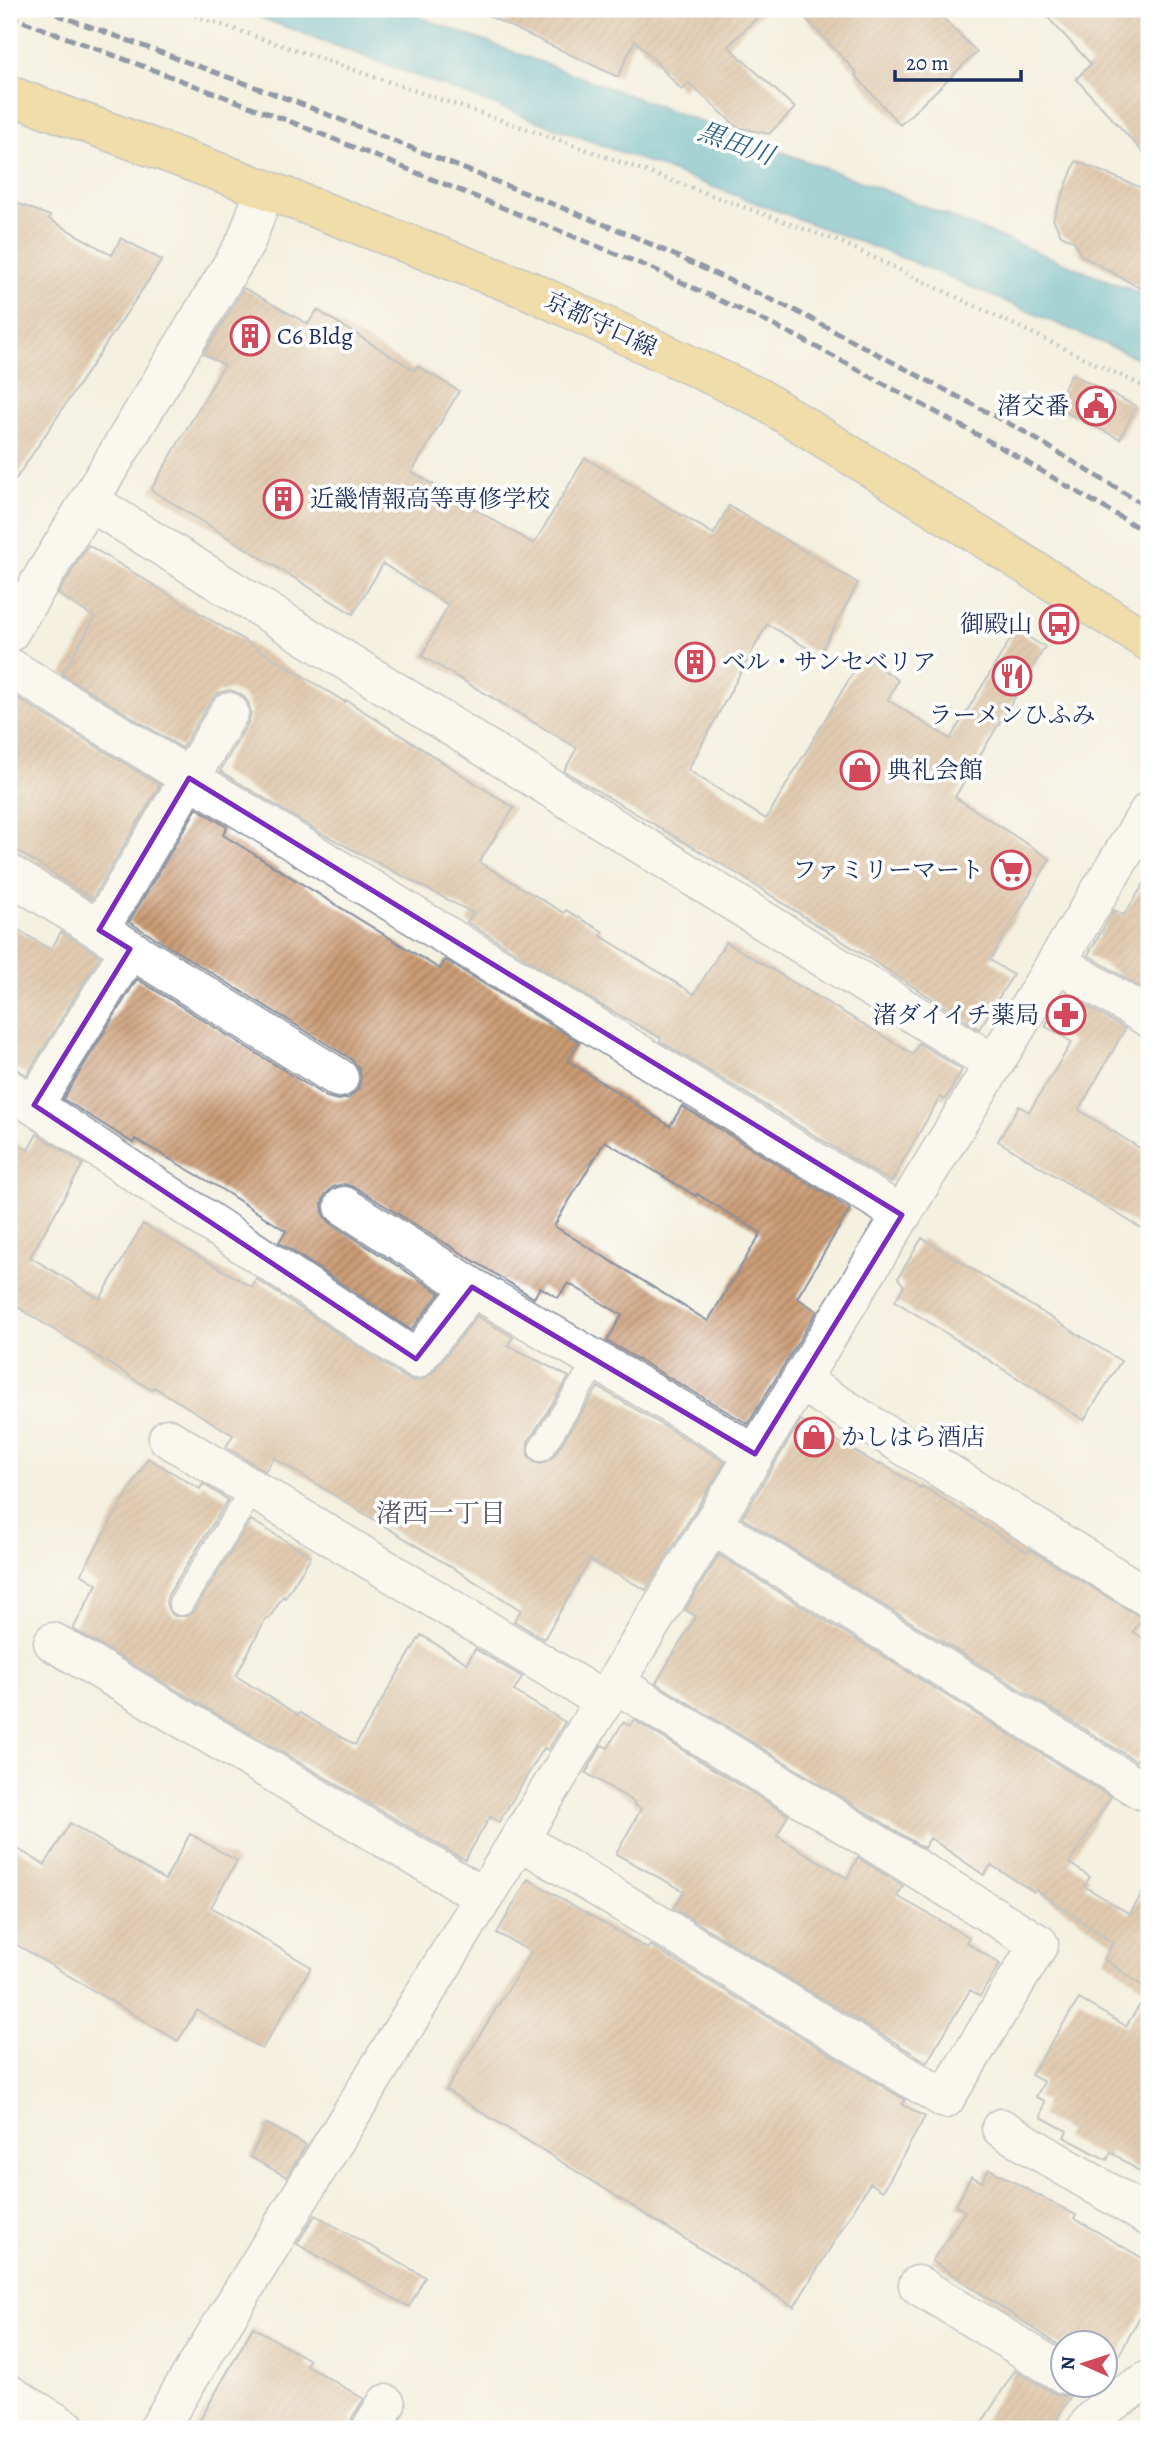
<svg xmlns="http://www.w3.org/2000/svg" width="1158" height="2438" viewBox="0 0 1158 2438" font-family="Alegreya,'Noto Serif JP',serif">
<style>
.water{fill:#46aec5;stroke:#306e92;stroke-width:2}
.building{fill:url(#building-hatch);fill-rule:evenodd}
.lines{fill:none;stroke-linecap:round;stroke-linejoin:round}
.lane-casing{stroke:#88909f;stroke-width:27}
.street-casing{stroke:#88909f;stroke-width:41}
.primary-casing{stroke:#88909f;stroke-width:41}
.path{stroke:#88909f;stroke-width:4.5;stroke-dasharray:2 5;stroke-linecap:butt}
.lane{stroke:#fff;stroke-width:24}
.street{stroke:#fff;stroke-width:38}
.primary{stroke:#edc569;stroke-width:38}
.rail{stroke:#1b2f5e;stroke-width:5;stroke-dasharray:10 5;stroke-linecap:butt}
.marked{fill:none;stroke:#7b2cbf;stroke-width:5;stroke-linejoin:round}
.labels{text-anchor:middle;stroke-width:7;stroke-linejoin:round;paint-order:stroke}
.street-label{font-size:24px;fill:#1b2f5e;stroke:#fff}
.poi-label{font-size:24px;fill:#1b2f5e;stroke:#fff;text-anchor:start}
.water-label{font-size:26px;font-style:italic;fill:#2c6287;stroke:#fff}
.neighbourhood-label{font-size:26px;fill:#585566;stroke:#fff}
</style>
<defs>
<pattern id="building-hatch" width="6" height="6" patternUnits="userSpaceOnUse" patternTransform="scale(1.75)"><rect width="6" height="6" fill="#ca9b74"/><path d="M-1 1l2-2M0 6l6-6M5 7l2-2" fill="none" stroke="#a37f62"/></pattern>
</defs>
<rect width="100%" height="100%" fill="#fff"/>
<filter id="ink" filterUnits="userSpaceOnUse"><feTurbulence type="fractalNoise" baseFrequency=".0143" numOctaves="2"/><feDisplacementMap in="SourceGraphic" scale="14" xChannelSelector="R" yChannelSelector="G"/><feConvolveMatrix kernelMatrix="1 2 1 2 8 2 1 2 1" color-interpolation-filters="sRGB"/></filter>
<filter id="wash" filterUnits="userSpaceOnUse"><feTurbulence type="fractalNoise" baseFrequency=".00686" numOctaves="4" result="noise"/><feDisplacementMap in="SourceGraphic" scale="28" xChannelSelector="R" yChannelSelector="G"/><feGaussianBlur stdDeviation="1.57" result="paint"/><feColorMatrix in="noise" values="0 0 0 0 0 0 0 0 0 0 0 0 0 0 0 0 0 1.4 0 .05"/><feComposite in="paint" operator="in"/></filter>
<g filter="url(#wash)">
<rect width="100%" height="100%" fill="#f4f1e0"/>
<!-- water -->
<path class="water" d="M 238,9 L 398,9 L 881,189 L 1149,297 L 1149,363 L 908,260 Z"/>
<g id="blocks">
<!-- building -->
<path class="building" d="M 474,9 L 766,9 L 728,46 L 795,108 L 769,134 L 737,127 L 689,83 L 682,90 L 635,40 L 618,77 Z
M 797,9 L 934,9 L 977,52 L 900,125 L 855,75 L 857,73 Z
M 1040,9 L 1149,9 L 1149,159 L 1076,79 L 1091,64 Z
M 1076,161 L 1149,191 L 1149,293 L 1081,255 L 1074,241 L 1061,235 L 1053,219 Z
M 9,200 L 50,216 L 49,219 L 112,255 L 121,238 L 162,260 L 9,489 Z
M 244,288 L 308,324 L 317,310 L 414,370 L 417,366 L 459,391 L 412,472 L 534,544 L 585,458 L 714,534 L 729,506 L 858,583 L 819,655 L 767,624 L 688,770 L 766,819 L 863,656 L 898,680 L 888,700 L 950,739 L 1016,630 L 1045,647 L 955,797 L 1050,859 L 990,960 L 1013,975 L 979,1029 L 733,871 L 564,771 L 577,748 L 422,656 L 448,605 L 383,564 L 353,614 L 151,490 L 224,365 L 204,354 Z
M 1071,374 L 1136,406 L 1120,439 L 1055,407 Z
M 88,545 L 319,686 L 345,702 L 346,700 L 514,808 L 479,862 L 564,913 L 566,910 L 603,932 L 601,936 L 694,994 L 726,942 L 913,1054 L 919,1043 L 962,1070 L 945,1100 L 940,1097 L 891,1182 L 660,1041 L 661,1038 L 601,1005 L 467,922 L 473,913 L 319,832 L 220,771 L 248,723 L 251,713 L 248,702 L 241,694 L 230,690 L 218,693 L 210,701 L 182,748 L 62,674 L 95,618 L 58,594 Z
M 9,693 L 160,785 L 92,899 L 9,845 Z
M 197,808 L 227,827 L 223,835 L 440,969 L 445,960 L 579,1042 L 568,1061 L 670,1126 L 682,1106 L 850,1209 L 797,1298 L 817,1311 L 748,1424 L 607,1341 L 622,1315 L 568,1283 L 558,1298 L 540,1287 L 534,1298 L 356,1188 L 344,1184 L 333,1187 L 325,1195 L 322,1204 L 324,1216 L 332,1224 L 440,1293 L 411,1330 L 279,1242 L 286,1231 L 218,1187 L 135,1139 L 133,1143 L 63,1099 L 137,979 L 327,1097 L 338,1100 L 349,1098 L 358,1089 L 361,1079 L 359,1068 L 351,1059 L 129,922 ZM 605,1141 L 696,1196 L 697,1194 L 761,1233 L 708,1321 L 554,1226 Z
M 1149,876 L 1149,985 L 1146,991 L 1088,955 L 1114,910 L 1124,915 Z
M 9,924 L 51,950 L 61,932 L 100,956 L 27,1075 L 9,1065 Z
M 1065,993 L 1125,1029 L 1079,1110 L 1149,1154 L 1149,1233 L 998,1141 L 1019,1106 L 1029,1112 L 1072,1042 L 1045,1026 Z
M 37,1134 L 83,1164 L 30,1257 L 100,1299 L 143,1224 L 252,1287 L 256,1279 L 404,1377 L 413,1381 L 424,1379 L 433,1372 L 477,1316 L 513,1337 L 508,1345 L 569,1377 L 528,1442 L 528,1455 L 534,1462 L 541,1464 L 553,1457 L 598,1387 L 725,1462 L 646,1590 L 590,1560 L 544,1639 L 514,1621 L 521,1610 L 274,1458 L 265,1471 L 226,1447 L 233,1435 L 154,1387 L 152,1390 L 9,1302 L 9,1139 L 28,1150 Z
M 922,1238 L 1121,1361 L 1084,1420 L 895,1301 L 904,1286 L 898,1278 Z
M 801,1420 L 879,1465 L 880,1463 L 921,1488 L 922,1486 L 1027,1552 L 1029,1549 L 1142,1618 L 1133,1632 L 1149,1642 L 1149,1741 L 1136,1761 L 742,1518 Z
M 148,1458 L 200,1489 L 203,1484 L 228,1500 L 168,1595 L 166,1602 L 168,1609 L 174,1616 L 187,1616 L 194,1611 L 251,1520 L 311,1556 L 285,1598 L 283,1596 L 269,1619 L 266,1618 L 236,1676 L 298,1715 L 300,1713 L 355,1745 L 421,1635 L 467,1663 L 475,1649 L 522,1677 L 514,1691 L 565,1722 L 548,1750 L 544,1748 L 499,1822 L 490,1817 L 465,1860 L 73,1629 L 97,1584 L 81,1574 Z
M 719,1555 L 1111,1797 L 1069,1863 L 1090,1877 L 1084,1886 L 1130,1914 L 1149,1882 L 1149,2178 L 1111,2152 L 1107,2160 L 1064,2137 L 1067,2131 L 1041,2117 L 1045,2101 L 1036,2097 L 1044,2082 L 1031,2075 L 1079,1999 L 1126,2026 L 1149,1991 L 1104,1959 L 1113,1943 L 1036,1890 L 1034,1892 L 991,1865 L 984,1875 L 930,1838 L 924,1848 L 656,1683 L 696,1616 L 685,1610 Z
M 634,1720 L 788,1815 L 777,1836 L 847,1878 L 858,1858 L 903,1886 L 897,1896 L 969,1937 L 966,1942 L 1000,1964 L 980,1996 L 970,1990 L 927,2062 L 673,1908 L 684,1891 L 616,1854 L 641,1809 L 633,1804 L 634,1802 L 586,1773 L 602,1745 L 608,1748 L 623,1722 L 630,1726 Z
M 70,1823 L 165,1880 L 190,1834 L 237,1861 L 211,1907 L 311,1967 L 262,2049 L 197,2010 L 178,2041 L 9,1940 L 9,1844 L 45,1865 Z
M 528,1879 L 648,1949 L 650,1945 L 905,2100 L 902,2104 L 925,2117 L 883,2191 L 870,2183 L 794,2307 L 446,2090 L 531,1952 L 497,1933 Z
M 267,2124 L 306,2145 L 287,2177 L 250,2157 Z
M 989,2169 L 1076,2215 L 1074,2218 L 1149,2262 L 1149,2300 L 1105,2381 L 1105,2339 L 1103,2343 L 1063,2343 L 1063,2348 L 932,2261 L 965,2211 L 956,2206 L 971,2176 L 982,2182 Z
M 315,2215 L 425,2277 L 409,2307 L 297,2244 Z
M 253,2327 L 309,2360 L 306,2365 L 364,2399 L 352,2418 L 349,2429 L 195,2429 Z
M 1015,2370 L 1053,2393 L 1063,2396 L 1072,2394 L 1050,2429 L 978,2429 Z"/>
</g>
</g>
<g filter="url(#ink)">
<use href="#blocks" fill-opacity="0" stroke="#88909f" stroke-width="2"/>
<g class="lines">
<defs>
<path id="lane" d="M 541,1449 L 597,1360
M 181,1603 L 253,1489"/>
<path id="street" d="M 89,501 L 994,1064
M 9,633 L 246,242 L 265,189
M 9,667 L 902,1215
M 9,874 L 339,1078
M 99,930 L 229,712
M 1057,962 L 1149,1018
M 9,1089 L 416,1359 L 472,1287
M 34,1105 L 130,949
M 344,1206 L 472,1287 L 755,1454
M 800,1381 L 1149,1598
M 168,1438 L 604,1701
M 712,1525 L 1141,1790 L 1149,1781
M 53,1642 L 484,1897
M 520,1840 L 945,2099 L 1039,1944 L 615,1683
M 1001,2128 L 1149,2217
M 918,2285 L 1064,2374
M 9,2394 L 67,2429
M 158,2429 L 1149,811
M 371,2429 L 386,2404
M 1086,2429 C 1098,2407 1128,2393 1149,2380"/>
<path id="primary" d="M 9,95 L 265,189 L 531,291 L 758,397 L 1149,642"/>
</defs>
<!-- lane casing -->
<use href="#lane" class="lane-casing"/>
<!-- street casing -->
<use href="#street" class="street-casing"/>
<!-- primary casing -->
<use href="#primary" class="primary-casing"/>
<!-- path -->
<path class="path" d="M 175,9 L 568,143 L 843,243 L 1149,389"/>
<!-- lane -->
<use href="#lane" class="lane"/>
<!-- street -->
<use href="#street" class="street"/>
<!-- primary -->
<use href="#primary" class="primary"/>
<!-- rail -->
<path class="rail" d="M 42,9 L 296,102 L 633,236 L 796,311 L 1023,431 L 1149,508
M 9,16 L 289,121 L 651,268 L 794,335 L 1011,453 L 1149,534"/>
</g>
</g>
<!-- marked area -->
<path d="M0 0H1158V2438H0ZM 189,778 L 902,1215 L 755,1454 L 472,1287 L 416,1359 L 34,1105 L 130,949 L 99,930 Z" fill="#f4f1e0" fill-opacity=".55" fill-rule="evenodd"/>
<path class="marked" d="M 189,778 L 902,1215 L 755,1454 L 472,1287 L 416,1359 L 34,1105 L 130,949 L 99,930 Z"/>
<!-- icons -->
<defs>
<symbol id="building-ring" viewBox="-11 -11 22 22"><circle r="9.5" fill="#fff" stroke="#d1495b" stroke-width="1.5"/><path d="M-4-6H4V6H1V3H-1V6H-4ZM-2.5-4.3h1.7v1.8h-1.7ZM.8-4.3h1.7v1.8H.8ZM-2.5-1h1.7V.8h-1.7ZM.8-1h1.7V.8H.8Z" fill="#d1495b"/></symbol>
<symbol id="civic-ring" viewBox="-11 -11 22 22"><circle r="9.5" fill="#fff" stroke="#d1495b" stroke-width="1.5"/><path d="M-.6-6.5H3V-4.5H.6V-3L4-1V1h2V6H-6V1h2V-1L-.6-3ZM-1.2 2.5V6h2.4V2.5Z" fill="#d1495b"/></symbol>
<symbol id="bus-ring" viewBox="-11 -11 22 22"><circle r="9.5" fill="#fff" stroke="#d1495b" stroke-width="1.5"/><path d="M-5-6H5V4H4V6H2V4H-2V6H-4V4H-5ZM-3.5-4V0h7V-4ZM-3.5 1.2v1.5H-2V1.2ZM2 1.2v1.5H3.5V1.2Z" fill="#d1495b"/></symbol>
<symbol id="restaurant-ring" viewBox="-11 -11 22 22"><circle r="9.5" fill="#fff" stroke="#d1495b" stroke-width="1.5"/><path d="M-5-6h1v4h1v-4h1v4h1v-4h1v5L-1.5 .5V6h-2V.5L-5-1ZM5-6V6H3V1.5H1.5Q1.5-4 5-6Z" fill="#d1495b"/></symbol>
<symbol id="shop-ring" viewBox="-11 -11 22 22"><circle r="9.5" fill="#fff" stroke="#d1495b" stroke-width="1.5"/><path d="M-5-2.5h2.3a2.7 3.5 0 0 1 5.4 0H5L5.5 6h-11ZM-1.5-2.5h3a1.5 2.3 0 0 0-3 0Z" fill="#d1495b"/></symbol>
<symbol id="supermarket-ring" viewBox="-11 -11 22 22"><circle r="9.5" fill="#fff" stroke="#d1495b" stroke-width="1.5"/><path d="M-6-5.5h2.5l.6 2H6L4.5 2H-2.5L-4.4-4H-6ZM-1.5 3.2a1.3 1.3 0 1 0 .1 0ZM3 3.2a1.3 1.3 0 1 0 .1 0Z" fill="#d1495b"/></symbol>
<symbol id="pharmacy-ring" viewBox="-11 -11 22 22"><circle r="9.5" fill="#fff" stroke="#d1495b" stroke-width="1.5"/><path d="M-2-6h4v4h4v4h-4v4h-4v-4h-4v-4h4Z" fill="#d1495b"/></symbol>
</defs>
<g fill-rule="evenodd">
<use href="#building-ring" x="228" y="314" width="44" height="44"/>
<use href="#civic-ring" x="1074" y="384" width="44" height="44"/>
<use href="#building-ring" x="261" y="477" width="44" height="44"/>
<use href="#bus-ring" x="1037" y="602" width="44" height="44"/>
<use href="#building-ring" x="673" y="640" width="44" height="44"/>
<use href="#restaurant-ring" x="990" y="654" width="44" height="44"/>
<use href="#shop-ring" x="838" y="748" width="44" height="44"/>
<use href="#supermarket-ring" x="989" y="848" width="44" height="44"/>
<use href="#pharmacy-ring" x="1044" y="993" width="44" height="44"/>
<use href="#shop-ring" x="792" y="1415" width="44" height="44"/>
</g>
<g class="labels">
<!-- street labels -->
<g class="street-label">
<text transform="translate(601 324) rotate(25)" y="8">京都守口線</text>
</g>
<!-- poi labels -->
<g class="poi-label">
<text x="277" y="344">C6 Bldg</text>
<text x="1069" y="414" text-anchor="end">渚交番</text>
<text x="310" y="507">近畿情報高等専修学校</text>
<text x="1032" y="632" text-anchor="end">御殿山</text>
<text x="722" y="670">ベル・サンセベリア</text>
<text x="1012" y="723" text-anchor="middle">ラーメンひふみ</text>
<text x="887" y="778">典礼会館</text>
<text x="984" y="878" text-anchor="end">ファミリーマート</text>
<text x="1039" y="1023" text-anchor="end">渚ダイイチ薬局</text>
<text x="841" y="1445">かしはら酒店</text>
</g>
<!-- water labels -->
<g class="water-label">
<text transform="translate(736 143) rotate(20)" y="9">黒田川</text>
</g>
<!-- neighbourhood labels -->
<g class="neighbourhood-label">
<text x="441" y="1522">渚西一丁目</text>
</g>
</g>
<!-- margin -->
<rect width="1158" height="2438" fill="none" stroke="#fff" stroke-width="35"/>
<!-- north arrow -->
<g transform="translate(1084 2364) rotate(273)"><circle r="33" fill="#ffffff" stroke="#a4acbf" stroke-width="2"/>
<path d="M0-5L12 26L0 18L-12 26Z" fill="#d1495b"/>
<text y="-10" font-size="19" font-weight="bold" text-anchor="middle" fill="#1b2f5e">N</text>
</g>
<!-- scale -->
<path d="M895 70v10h126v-10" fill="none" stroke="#1b2f5e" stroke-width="3.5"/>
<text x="906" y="70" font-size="21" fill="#1b2f5e" stroke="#ffffff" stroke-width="5" paint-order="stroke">20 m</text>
</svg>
